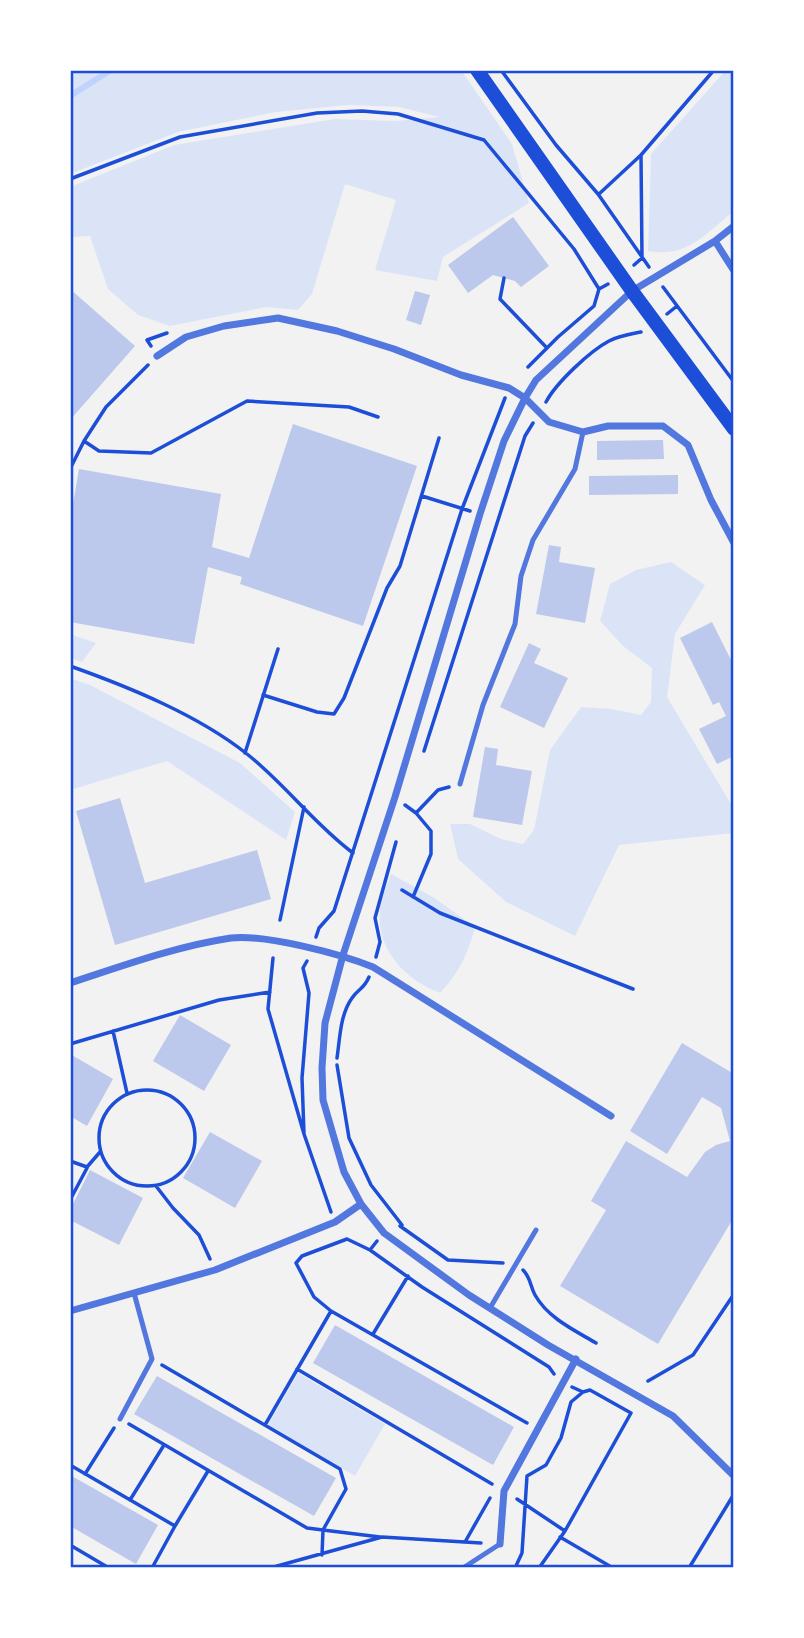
<svg xmlns="http://www.w3.org/2000/svg" width="804" height="1638" viewBox="0 0 804 1638" font-family="'Source Sans 3',sans-serif">
<style>
.green{fill:#dbe4f7}
.lines{fill:none;stroke-linecap:round;stroke-linejoin:round}
.stream{stroke:#bfd3fe;stroke-width:6}
.building{fill:#bdc9ec}
.path{stroke:#1d4ed8;stroke-width:3.5}
.service{stroke:#5277de;stroke-width:5}
.minor{stroke:#5277de;stroke-width:7}
.secondary{stroke:#1d4ed8;stroke-width:14}
.neatline{fill:none;stroke:#1d4ed8;stroke-width:2.5}
</style>
<rect width="100%" height="100%" fill="#f2f2f2"/>
<!-- green -->
<path class="green" d="M 70,70 L 461,70 L 512,144 L 529,203 L 443,257 L 437,281 L 375,270 L 396,200 L 345,184 L 312,294 L 298,310 L 266,307 L 170,326 L 138,315 L 108,289 L 90,236 L 70,237 L 70,187 L 174,145 L 335,119 L 395,121 L 439,117 L 399,107 L 348,105 L 276,112 L 178,132 L 70,174 Z
M 726,70 L 734,70 L 734,211 C 705,234 688,258 648,251 L 651,154 Z
M 671,562 L 705,585 L 675,634 L 667,697 L 734,809 L 734,833 L 619,845 L 575,936 L 506,902 L 458,859 L 450,824 L 470,824 L 501,839 L 523,844 L 534,830 L 550,750 L 581,707 L 612,709 L 641,715 L 651,702 L 652,668 L 623,646 L 600,621 L 610,584 L 636,570 Z
M 70,634 L 96,643 L 82,662 L 70,658 Z
M 70,678 L 90,685 L 240,763 L 295,812 L 286,840 L 167,761 L 70,790 Z
M 391,874 L 433,897 L 475,927 C 468,954 459,973 440,993 C 406,980 376,950 380,911 C 381,899 387,886 391,874 Z
M 298,1373 L 385,1424 L 355,1476 L 268,1425 Z"/>
<g class="lines">
<!-- stream -->
<path class="stream" d="M 70,96 L 111,70"/>
</g>
<!-- building -->
<path class="building" d="M 513,217 L 549,266 L 521,287 L 515,281 L 493,275 L 468,293 L 448,265 Z
M 70,289 L 135,346 L 70,420 Z
M 415,291 L 430,295 L 421,325 L 406,320 Z
M 293,424 L 417,466 L 363,626 L 240,584 L 242,577 L 208,567 L 194,644 L 70,622 L 70,521 L 79,469 L 221,494 L 212,547 L 249,558 Z
M 663,440 L 664,459 L 597,460 L 597,441 Z
M 678,475 L 678,494 L 589,495 L 589,476 Z
M 549,545 L 561,547 L 559,562 L 595,568 L 585,623 L 536,614 Z
M 712,622 L 734,666 L 734,756 L 717,764 L 699,729 L 726,716 L 719,702 L 713,705 L 680,638 Z
M 529,643 L 541,649 L 534,663 L 568,678 L 544,728 L 500,707 Z
M 485,747 L 498,749 L 496,765 L 532,771 L 522,825 L 473,817 Z
M 120,798 L 145,883 L 257,850 L 271,899 L 115,945 L 76,811 Z
M 180,1015 L 231,1045 L 204,1091 L 153,1061 Z
M 682,1043 L 734,1074 L 734,1217 L 658,1344 L 560,1286 L 606,1210 L 591,1201 L 626,1141 L 687,1177 L 705,1152 L 716,1145 L 730,1141 L 721,1108 L 702,1097 L 667,1154 L 630,1131 Z
M 70,1054 L 113,1079 L 87,1126 L 70,1116 Z
M 210,1132 L 262,1161 L 235,1208 L 183,1178 Z
M 90,1170 L 143,1198 L 119,1245 L 70,1220 L 70,1210 Z
M 335,1325 L 514,1427 L 493,1465 L 313,1363 Z
M 157,1376 L 336,1478 L 314,1516 L 134,1414 Z
M 70,1475 L 158,1525 L 136,1564 L 70,1526 Z"/>
<g class="lines">
<!-- path -->
<path class="path" d="M 501,70 L 556,145 L 598,194 L 649,267
M 70,179 L 180,137 L 317,113 L 362,111 L 398,114 L 484,140 L 574,249 L 599,289
M 599,194 L 641,155
M 634,265 L 642,258 L 641,155 L 714,70
M 504,278 L 500,299 L 546,347
M 663,287 L 734,382
M 667,314 L 677,306
M 151,346 L 147,340 L 167,333
M 528,367 L 558,337 L 594,306 L 599,289 L 608,284
M 546,402 C 556,383 590,351 609,341 C 618,336 631,334 641,332
M 84,441 L 99,451 L 151,453 L 247,401 L 349,407 L 378,417
M 70,469 L 84,441 L 106,407 L 148,365
M 422,496 L 470,511
M 70,666 C 129,687 198,715 247,754 C 285,784 314,824 353,853
M 263,695 L 317,712 L 334,714 L 344,698 L 387,588 L 400,566 L 439,438
M 424,751 L 525,436 L 533,423
M 245,753 L 278,649
M 405,805 L 416,813 L 431,831 L 431,854 L 413,897
M 416,813 L 438,790 L 449,787
M 402,890 L 440,913 L 633,989
M 280,920 L 304,807
M 316,937 L 319,928 L 334,911 L 462,509 L 505,398
M 376,957 L 380,942 L 375,918 L 396,842
M 273,958 L 268,1009 L 304,1134 L 331,1212
M 113,1031 L 127,1093
M 70,1044 L 219,1000 L 270,992
M 337,1058 C 340,1038 340,1015 352,998 C 358,989 364,989 369,977
M 337,1065 L 349,1138 L 371,1185 L 402,1225
M99 1138a48 48 0 1 1 96 0a48 48 0 1 1-96 0Z
M 304,1134 L 302,1078 L 309,993 L 303,968 L 307,961
M 70,1161 L 87,1167 L 100,1152
M 156,1186 L 173,1208 L 199,1235 L 210,1259
M 70,1200 L 87,1168
M 400,1226 L 448,1260 L 503,1263
M 377,1241 L 370,1250 L 347,1239 L 302,1256 L 296,1263 L 314,1297 L 331,1311 L 527,1423
M 370,1250 L 422,1287 L 549,1367 L 554,1374
M 523,1270 C 531,1278 530,1286 535,1295 C 548,1318 574,1330 596,1343
M 373,1334 L 408,1276
M 297,1369 L 492,1484
M 648,1381 L 693,1355 L 734,1294
M 129,1424 L 307,1528 L 323,1530 L 346,1489 L 340,1469 L 162,1365
M 265,1425 L 331,1311
M 70,1465 L 175,1526 L 152,1568
M 85,1474 L 114,1428
M 517,1499 L 565,1531
M 130,1500 L 164,1445
M 175,1526 L 208,1471
M 560,1537 L 613,1568
M 465,1542 L 490,1498
M 70,1545 L 109,1568
M 322,1555 L 323,1530 L 380,1537
M 270,1568 L 382,1537 L 481,1543
M 515,1568 L 522,1553 L 527,1476 L 546,1465 L 561,1438 L 571,1402 L 583,1392
M 539,1568 L 565,1531 L 631,1413 L 590,1390 L 583,1392 L 572,1387
M 689,1568 L 734,1494"/>
<!-- service -->
<path class="service" d="M 460,784 L 483,705 L 515,624 L 521,576 L 533,540 L 575,469 L 583,432
M 490,1308 L 536,1230
M 120,1419 L 152,1359 L 134,1293
M 463,1568 L 500,1544"/>
<!-- minor -->
<path class="minor" d="M 734,226 L 715,241 L 632,291 L 536,380 L 525,398 L 504,441 L 480,514 L 395,797 L 343,955 L 325,1023 L 322,1068 L 323,1100 L 344,1172 L 361,1204 L 384,1233 L 469,1295 L 548,1345 L 673,1416 L 734,1476
M 715,241 L 734,271
M 157,356 L 186,337 L 224,326 L 278,318 L 337,331 L 394,349 L 461,375 L 509,388 L 525,398 L 549,422 L 583,432 L 608,426 L 663,426 L 688,445 L 711,500 L 734,543
M 70,983 C 122,966 177,946 231,938 C 265,934 341,954 373,967 L 611,1116
M 70,1311 L 215,1270 L 335,1222 L 361,1204
M 500,1544 L 504,1491 L 576,1359"/>
<!-- secondary -->
<path class="secondary" d="M 477,70 L 632,291 L 734,429"/>
</g>
<!-- border -->
<rect width="804" height="1638" fill="none" stroke="#ffffff" stroke-width="144"/>
<rect x="72" y="72" width="660" height="1494" class="neatline"/>
</svg>
